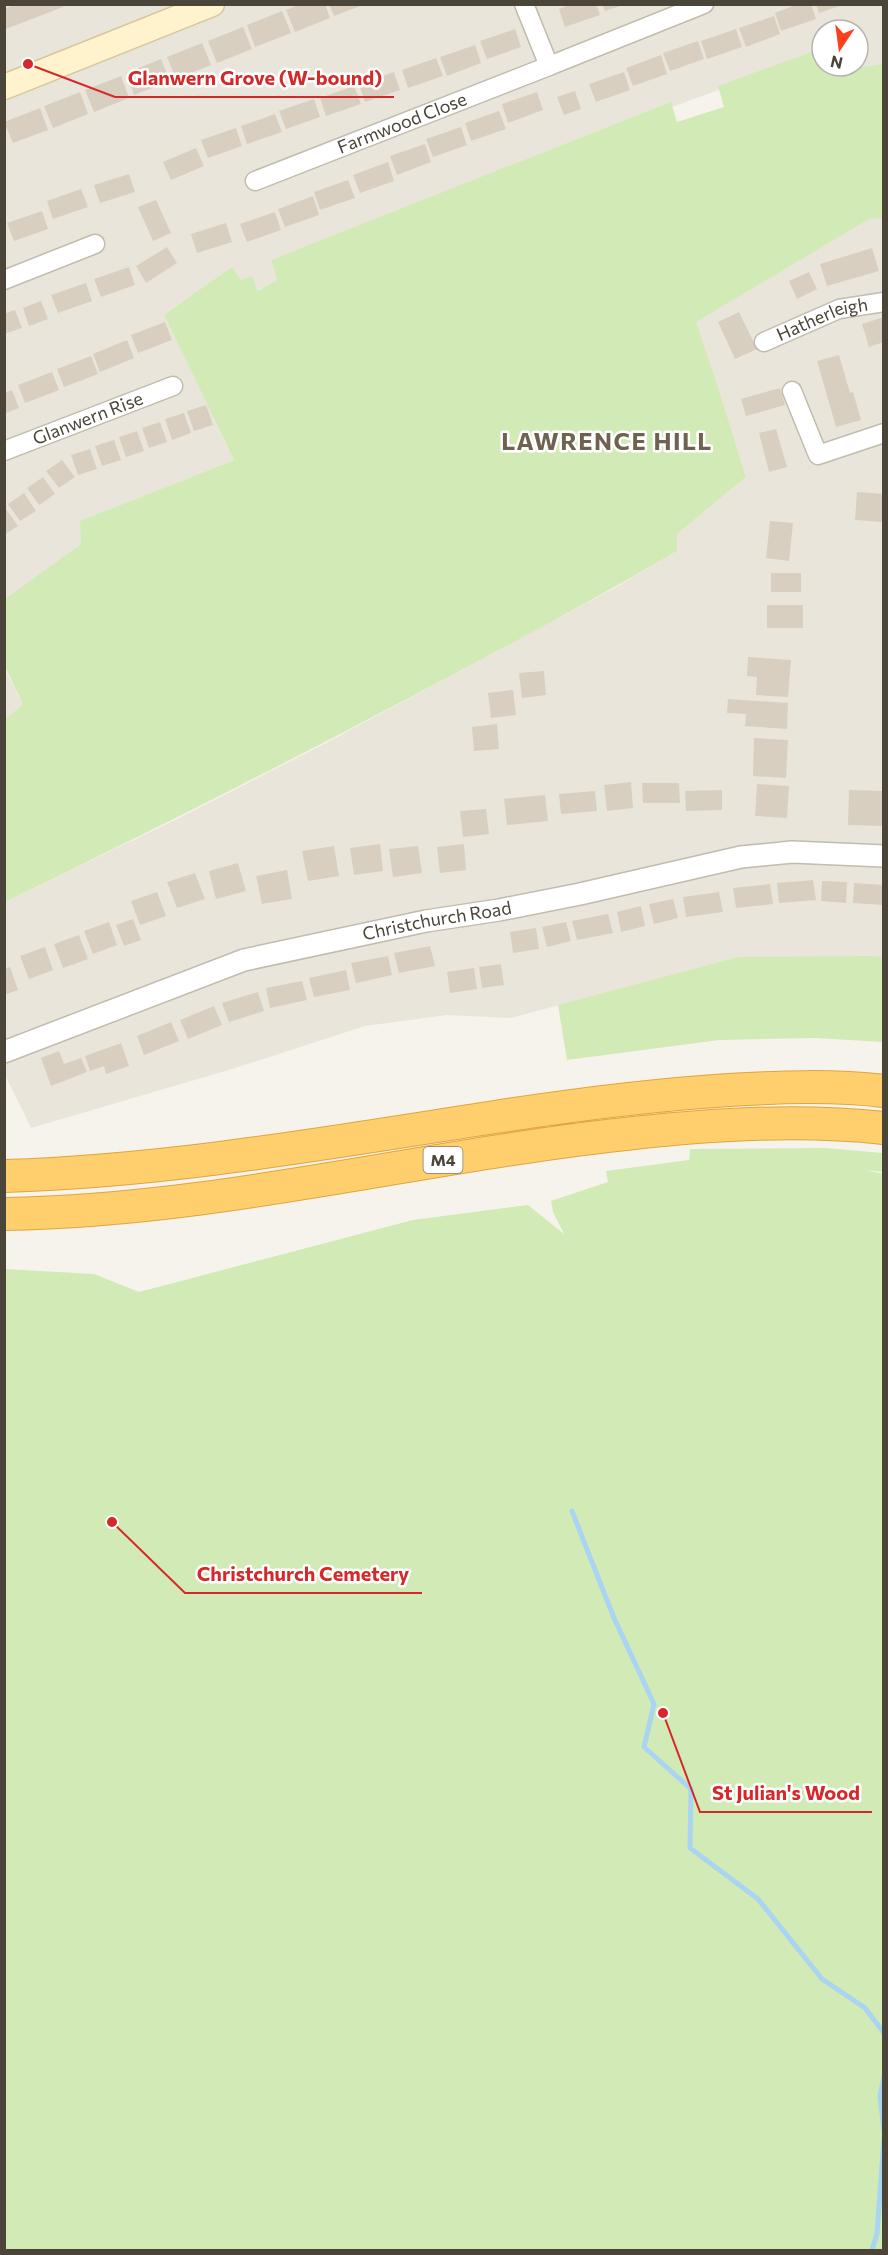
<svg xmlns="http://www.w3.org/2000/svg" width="888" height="2255" viewBox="0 0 888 2255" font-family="Commissioner,sans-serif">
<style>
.residential{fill:#eae5da;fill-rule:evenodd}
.green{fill:#d2eab5}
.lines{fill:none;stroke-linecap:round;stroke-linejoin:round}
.stream{stroke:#a9d4f2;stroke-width:5}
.building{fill:#d8cfc1}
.minor-casing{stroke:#c2bbae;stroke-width:21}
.tertiary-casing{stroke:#c2bbae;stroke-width:24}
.secondary-casing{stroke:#d6c79b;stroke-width:27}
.motorway-casing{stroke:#e0a43c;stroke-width:34}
.minor{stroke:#fff;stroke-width:18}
.tertiary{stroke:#fff;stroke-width:21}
.secondary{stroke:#fff3cd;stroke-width:24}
.motorway{stroke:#ffcf6e;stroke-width:32}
.labels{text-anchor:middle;stroke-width:5;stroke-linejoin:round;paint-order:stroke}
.shield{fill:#fff;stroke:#817c74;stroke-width:1.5}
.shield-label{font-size:16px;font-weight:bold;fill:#4b4439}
.street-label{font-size:18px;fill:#4b4439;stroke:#fff}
.district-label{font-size:24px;font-weight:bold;letter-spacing:1.5px;fill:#6e6250;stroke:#fff}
.leader{fill:none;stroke:#d62828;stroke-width:2}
.callout-dot{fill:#d62828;stroke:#fff;stroke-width:2}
.callout-label{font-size:20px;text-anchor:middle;font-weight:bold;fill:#d62828;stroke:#fff;stroke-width:5;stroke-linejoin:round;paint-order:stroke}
</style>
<rect width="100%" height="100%" fill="#f6f3ec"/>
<!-- residential -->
<path class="residential" d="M 5,5 L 883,5 L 883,957 L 738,957 L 511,1018 L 447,1015 L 365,1026 L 232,1069 L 31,1128 L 5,1075 L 5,902 L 179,818 L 324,744 L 618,586 L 677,551 L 677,534 L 746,477 L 721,396 L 695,322 L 871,218 L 814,55 L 593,136 L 271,260 L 277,280 L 256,291 L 241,281 L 232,268 L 164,315 L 234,460 L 80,521 L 82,544 L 5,599 ZM 822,30 L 858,30 L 858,66 L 822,66 Z
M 4,667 L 23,704 L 5,719 L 4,719 Z"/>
<!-- green -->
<path class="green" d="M 814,51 L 822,54 L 822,66 L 833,66 L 841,70 L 883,64 L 883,219 L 871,218 L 696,322 L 721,396 L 746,477 L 677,534 L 677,551 C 604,594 529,634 454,674 C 306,753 156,829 5,902 L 5,719 L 23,704 L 5,667 L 5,599 L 81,544 L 80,521 L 234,460 L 164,315 L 232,267 L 241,280 L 252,276 L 257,291 L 277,280 L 271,260 L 671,102 L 677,122 L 724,107 L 718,86 Z
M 869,956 L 883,957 L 883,1042 L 816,1038 L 719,1040 L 567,1060 L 558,1005 L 738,957 Z
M 825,1148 L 883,1153 L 883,1172 L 865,1170 L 884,1174 L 883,2250 L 5,2250 L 5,1269 L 94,1274 L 139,1292 L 413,1220 L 528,1205 L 564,1234 L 553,1212 L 551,1201 L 608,1182 L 606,1171 L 689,1160 L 690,1149 Z"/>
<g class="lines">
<!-- stream -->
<path class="stream" d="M 572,1511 L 614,1618 L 654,1704 L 644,1747 L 691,1789 L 690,1848 L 758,1899 L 822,1979 L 865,2008 L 884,2033
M 884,2077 L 880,2096 L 884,2131
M 872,2250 L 877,2234 L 884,2137"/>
</g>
<!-- building -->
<path class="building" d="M 16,4 L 62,4 L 63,7 L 6,29 L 4,9 Z
M 300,4 L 325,4 L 330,18 L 295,32 L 286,10 Z
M 329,4 L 363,4 L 363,5 L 334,16 Z
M 571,4 L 596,4 L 600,15 L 565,27 L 559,9 Z
M 602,4 L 623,4 L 623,5 L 605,11 Z
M 798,4 L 811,4 L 816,19 L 781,31 L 775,13 Z
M 816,4 L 843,4 L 843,5 L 819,13 Z
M 282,11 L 291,33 L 255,47 L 247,25 Z
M 774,16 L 780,34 L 746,47 L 739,28 Z
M 243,27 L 252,49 L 217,63 L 208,41 Z
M 515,29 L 521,47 L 487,59 L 480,41 Z
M 736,29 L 742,47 L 707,59 L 701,41 Z
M 698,41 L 704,59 L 670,71 L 663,53 Z
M 202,43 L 211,65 L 176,79 L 167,57 Z
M 475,45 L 481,63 L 447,76 L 440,57 Z
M 661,55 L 667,74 L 633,86 L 626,68 Z
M 436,58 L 443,76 L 408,88 L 402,70 Z
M 161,59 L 170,81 L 134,95 L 126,73 Z
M 394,72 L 400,90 L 365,102 L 359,84 Z
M 624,72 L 630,90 L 596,102 L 589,84 Z
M 121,76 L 129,98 L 94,112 L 85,90 Z
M 354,86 L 361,104 L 326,116 L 320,98 Z
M 575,91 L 581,109 L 564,115 L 557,97 Z
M 80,92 L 88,114 L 53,128 L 44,106 Z
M 537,92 L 543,110 L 508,123 L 502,104 Z
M 314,99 L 320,117 L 286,129 L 279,111 Z
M 40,108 L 48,130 L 13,143 L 4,122 Z
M 499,111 L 506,129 L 471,141 L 465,123 Z
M 275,114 L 282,132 L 247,144 L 241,126 Z
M 461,127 L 467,145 L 433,157 L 426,139 Z
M 236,128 L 242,146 L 208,158 L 201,140 Z
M 425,144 L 431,162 L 397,175 L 390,156 Z
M 196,148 L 204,166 L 171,180 L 163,162 Z
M 388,162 L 394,181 L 360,193 L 353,175 Z
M 129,174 L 135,192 L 100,203 L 94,185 Z
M 348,180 L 355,198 L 320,210 L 314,192 Z
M 81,189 L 88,207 L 53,219 L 47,201 Z
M 313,196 L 319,215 L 285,227 L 278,209 Z
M 156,200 L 171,233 L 153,241 L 138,207 Z
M 42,211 L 48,229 L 14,241 L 7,223 Z
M 275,212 L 281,230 L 247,242 L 240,224 Z
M 226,223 L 232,242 L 197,253 L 191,234 Z
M 167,247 L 177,263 L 146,283 L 136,266 Z
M 872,248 L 879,271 L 827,286 L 820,264 Z
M 129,267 L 135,285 L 101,297 L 94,279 Z
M 809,272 L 817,289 L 797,299 L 789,281 Z
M 86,283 L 92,301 L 58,313 L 51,295 Z
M 41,301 L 48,319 L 29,326 L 23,308 Z
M 15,310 L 22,328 L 4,334 L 4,314 Z
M 739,312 L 757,349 L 735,359 L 718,322 Z
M 884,317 L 884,342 L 869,347 L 862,324 Z
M 165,322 L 172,340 L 138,353 L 131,335 Z
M 127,340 L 134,358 L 100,372 L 93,354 Z
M 839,355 L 850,393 L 853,392 L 861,420 L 836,427 L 817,361 Z
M 91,356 L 98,374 L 64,387 L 57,369 Z
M 52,372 L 59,390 L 25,403 L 18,385 Z
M 780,388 L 785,405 L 746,416 L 741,399 Z
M 12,390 L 19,408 L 4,414 L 4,393 Z
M 206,405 L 213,425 L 194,431 L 187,411 Z
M 184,413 L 191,433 L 172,440 L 165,419 Z
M 160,422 L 167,442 L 149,448 L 142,428 Z
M 776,429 L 787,467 L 769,472 L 759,433 Z
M 137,431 L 144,451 L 126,457 L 119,437 Z
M 114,440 L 121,460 L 102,466 L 95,446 Z
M 90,449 L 97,469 L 78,475 L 71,455 Z
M 62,460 L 75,477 L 59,488 L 46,471 Z
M 43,477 L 55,494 L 39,505 L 27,488 Z
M 857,492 L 884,494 L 884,522 L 855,520 Z
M 24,493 L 36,511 L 20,521 L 8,504 Z
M 6,509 L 18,526 L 4,535 L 4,510 Z
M 770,521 L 793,523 L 789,561 L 766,558 Z
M 771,573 L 801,573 L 801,592 L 771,592 Z
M 767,605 L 803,605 L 803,628 L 767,628 Z
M 748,657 L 791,660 L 788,697 L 756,695 L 757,677 L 747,676 Z
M 544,671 L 546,695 L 522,698 L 519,673 Z
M 513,690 L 516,715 L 491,718 L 488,693 Z
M 728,699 L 788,703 L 787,729 L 745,726 L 746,714 L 727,713 Z
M 497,724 L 499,749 L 474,751 L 472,727 Z
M 754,738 L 788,740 L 786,778 L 753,776 Z
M 631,782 L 633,808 L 607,811 L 604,785 Z
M 642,783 L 679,783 L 680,803 L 643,803 Z
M 757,784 L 789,786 L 787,818 L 755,816 Z
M 722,790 L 722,810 L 686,811 L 685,791 Z
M 849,790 L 884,791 L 883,826 L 848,825 Z
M 595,791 L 597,811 L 561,814 L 559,794 Z
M 545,795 L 548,821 L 507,825 L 504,799 Z
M 486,809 L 489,834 L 463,837 L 460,811 Z
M 380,844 L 383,871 L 354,875 L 350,848 Z
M 464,844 L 466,870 L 440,873 L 437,847 Z
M 334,846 L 339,876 L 308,881 L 302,851 Z
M 418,846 L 422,873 L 393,877 L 389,849 Z
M 238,863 L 246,891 L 216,899 L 209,871 Z
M 287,870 L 292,899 L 262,904 L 256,876 Z
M 195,873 L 205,899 L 177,908 L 167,882 Z
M 813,880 L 816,900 L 779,903 L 777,883 Z
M 822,881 L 847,882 L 846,903 L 821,901 Z
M 854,883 L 884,885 L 884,905 L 853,903 Z
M 770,884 L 773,904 L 736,908 L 733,888 Z
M 157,892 L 166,916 L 140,925 L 131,901 Z
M 719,892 L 723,912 L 686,917 L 683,897 Z
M 673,899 L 678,918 L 654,924 L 649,904 Z
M 641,906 L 645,926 L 621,932 L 617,912 Z
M 608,914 L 613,933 L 577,940 L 572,921 Z
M 133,919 L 141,940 L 124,946 L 116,925 Z
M 109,922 L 117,945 L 93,954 L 84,931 Z
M 566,922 L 571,941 L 547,947 L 542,927 Z
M 536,928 L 539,949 L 513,953 L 510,932 Z
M 79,935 L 88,959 L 63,968 L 54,944 Z
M 430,946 L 435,966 L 399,973 L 394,953 Z
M 45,947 L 53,970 L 29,979 L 20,956 Z
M 388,956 L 392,975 L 356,983 L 351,963 Z
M 501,964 L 504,985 L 482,988 L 479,967 Z
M 10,967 L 18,990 L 4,995 L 4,969 Z
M 474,968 L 477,989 L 450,993 L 447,972 Z
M 346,970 L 350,990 L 314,997 L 309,978 Z
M 302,981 L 307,1000 L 270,1008 L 266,988 Z
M 258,992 L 264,1011 L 229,1022 L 222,1003 Z
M 214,1006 L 222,1025 L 188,1039 L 180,1020 Z
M 171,1022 L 179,1041 L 144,1055 L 137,1036 Z
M 121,1043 L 129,1066 L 106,1074 L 104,1066 L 90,1071 L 85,1056 Z
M 59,1051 L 64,1064 L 81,1058 L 87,1072 L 51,1086 L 41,1058 Z"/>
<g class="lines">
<defs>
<g id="minor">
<path d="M 524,4 L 549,66 L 704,4"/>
<path id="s1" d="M 255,181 L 549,66"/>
<path d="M 4,280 L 95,244"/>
<path id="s2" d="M 764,342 L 839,309 L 884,302"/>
<path d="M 792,391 L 818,455 L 884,433"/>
<path id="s3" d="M 4,451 L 173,386"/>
</g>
<g id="tertiary">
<path id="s4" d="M 4,1052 L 244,960 L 426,921 L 499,910 L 580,894 L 741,857 L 792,852 L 884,856"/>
</g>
<path id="secondary" d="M 4,87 L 212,4"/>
<path id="motorway" d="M 4,1176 C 170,1171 332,1142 495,1117 C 573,1105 651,1095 729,1090 C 781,1087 832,1085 884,1091
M 4,1214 C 217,1211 424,1155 634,1133 C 717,1124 800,1119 884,1128"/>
</defs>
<!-- minor casing -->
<use href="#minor" class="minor-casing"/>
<!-- tertiary casing -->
<use href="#tertiary" class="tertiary-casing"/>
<!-- secondary casing -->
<use href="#secondary" class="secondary-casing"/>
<!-- motorway casing -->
<use href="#motorway" class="motorway-casing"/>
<!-- minor -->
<use href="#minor" class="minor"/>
<!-- tertiary -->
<use href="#tertiary" class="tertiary"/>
<!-- secondary -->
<use href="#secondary" class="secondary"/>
<!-- motorway -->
<use href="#motorway" class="motorway"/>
</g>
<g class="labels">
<!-- shield labels -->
<rect class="shield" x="423.5" y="1147" width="39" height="26" rx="4.5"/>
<g class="shield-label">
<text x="443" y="1166">M4</text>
</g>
<!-- street labels -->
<g class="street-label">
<text dy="6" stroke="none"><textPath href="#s1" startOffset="158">Farmwood Close</textPath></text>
<text dy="6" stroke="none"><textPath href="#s2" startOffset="63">Hatherleigh</textPath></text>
<text dy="6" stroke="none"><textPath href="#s3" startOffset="90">Glanwern Rise</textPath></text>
<text dy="6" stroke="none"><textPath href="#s4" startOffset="454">Christchurch Road</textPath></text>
</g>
<!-- district labels -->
<g class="district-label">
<text x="607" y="450">LAWRENCE HILL</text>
</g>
</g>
<!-- callouts -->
<path class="leader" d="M28 64L115 97H394M112 1522L185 1593H422M663 1713L700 1812H872"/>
<g class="callout-dot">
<circle cx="28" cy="64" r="6"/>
<circle cx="112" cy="1522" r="6"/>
<circle cx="663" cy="1713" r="6"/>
</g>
<g class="callout-label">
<text x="255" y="85">Glanwern Grove (W-bound)</text>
<text x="303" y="1581">Christchurch Cemetery</text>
<text x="786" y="1800">St Julian's Wood</text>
</g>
<!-- border -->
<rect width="888" height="2255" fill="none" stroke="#4b4439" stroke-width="12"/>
<!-- north arrow -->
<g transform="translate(840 48) rotate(193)"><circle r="28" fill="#ffffff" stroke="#b7b4b0" stroke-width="1.5"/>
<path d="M0-4.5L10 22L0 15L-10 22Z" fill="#fc3f1d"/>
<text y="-9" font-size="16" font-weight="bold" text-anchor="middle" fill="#4b4439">N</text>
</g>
</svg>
